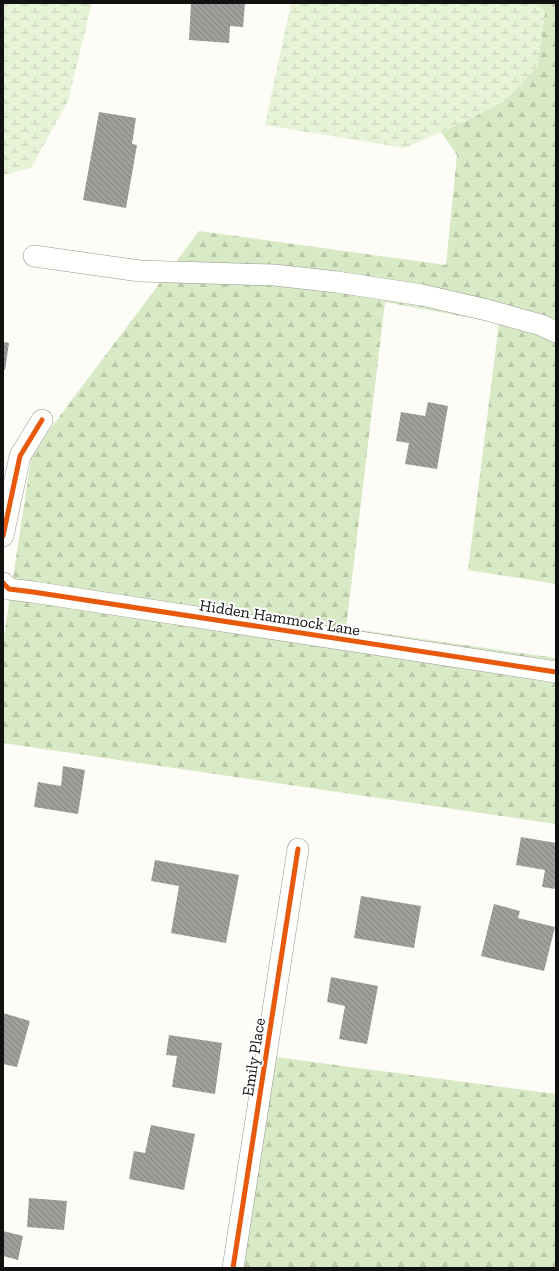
<svg xmlns="http://www.w3.org/2000/svg" width="559" height="1271" viewBox="0 0 559 1271" font-family="'Zilla Slab',serif">
<style>
.forest{fill:url(#forest-firs)}
.wetland{fill:url(#wetland-marsh)}
.building{fill:url(#building-back-hatch)}
.lines{fill:none;stroke-linecap:round;stroke-linejoin:round}
.minor-casing{stroke:#979795;stroke-width:22}
.minor{stroke:#fffffe;stroke-width:21}
.cycleway-casing{stroke:#fff;stroke-width:8}
.cycleway{stroke:#e8590c;stroke-width:5}
.labels{text-anchor:middle;stroke-width:4;stroke-linejoin:round;paint-order:stroke}
.street-label{font-size:16px;fill:#111;stroke:#fff}
</style>
<defs>
<pattern id="forest-firs" width="22" height="20" patternUnits="userSpaceOnUse"><rect width="22" height="20" fill="#d8eac5"/><path d="M5 1l3.5 6h-7zM16 11l3.5 6h-7z" fill="#b8c8a8"/></pattern>
<pattern id="wetland-marsh" width="20" height="14" patternUnits="userSpaceOnUse"><rect width="20" height="14" fill="#e7f3d7"/><path d="M1 5h8M5 5V1M11 12h8M15 12V8" fill="none" stroke="#c5cfb8"/></pattern>
<pattern id="building-back-hatch" width="6" height="6" patternUnits="userSpaceOnUse"><rect width="6" height="6" fill="#a19f9c"/><path d="M-1 5l2 2M0 0l6 6M5-1l2 2" fill="none" stroke="#82807e"/></pattern>
</defs>
<rect width="100%" height="100%" fill="#fdfcf7"/>
<!-- forest -->
<path class="forest" d="M 535,3 L 556,3 L 556,584 L 468,570 L 499,323 L 385,302 L 346,628 L 556,658 L 556,824 L 3,743 L 3,643 L 32,453 L 199,231 L 446,265 L 457,155 L 441,132 L 472,118 L 505,100 L 537,67 L 545,12 Z
M 268,1056 L 556,1094 L 556,1268 L 244,1268 L 269,1066 Z"/>
<!-- wetland -->
<path class="wetland" d="M 3,3 L 92,3 L 68,101 L 31,168 L 3,175 Z
M 291,3 L 535,3 L 545,12 L 537,67 L 505,100 L 472,118 L 405,148 L 265,125 Z"/>
<!-- building -->
<path class="building" d="M 191,3 L 245,3 L 243,27 L 230,26 L 229,43 L 189,40 Z
M 99,112 L 136,118 L 132,144 L 137,145 L 126,208 L 83,200 Z
M 3,342 L 9,343 L 5,370 L 3,370 Z
M 428,402 L 448,406 L 437,469 L 405,464 L 409,443 L 396,441 L 401,412 L 425,416 Z
M 63,766 L 85,770 L 78,814 L 34,807 L 38,782 L 61,786 Z
M 521,837 L 556,843 L 556,889 L 542,887 L 545,870 L 516,865 Z
M 155,860 L 239,875 L 226,943 L 171,933 L 179,886 L 151,881 Z
M 361,896 L 421,906 L 414,948 L 354,938 Z
M 494,904 L 520,911 L 518,918 L 555,927 L 544,971 L 481,956 Z
M 331,977 L 378,986 L 367,1044 L 339,1039 L 345,1006 L 327,1002 Z
M 3,1013 L 30,1021 L 17,1067 L 3,1064 Z
M 169,1035 L 222,1043 L 215,1094 L 172,1087 L 177,1056 L 166,1055 Z
M 151,1125 L 195,1134 L 184,1190 L 129,1179 L 134,1151 L 145,1153 Z
M 29,1198 L 67,1201 L 64,1230 L 27,1227 Z
M 3,1231 L 23,1236 L 18,1260 L 3,1256 Z"/>
<g class="lines">
<defs>
<path id="minor" d="M 34,256 L 140,271 L 274,275 L 337,282 L 422,295 L 487,310 L 541,325 L 556,332
M 3,536 L 20,456 L 42,420
M 3,583 L 9,589 L 33,592 L 556,672
M 233,1268 L 298,849"/>
</defs>
<!-- minor casing -->
<use href="#minor" class="minor-casing"/>
<!-- minor -->
<use href="#minor" class="minor"/>
<defs>
<path id="cycleway" d="M 3,536 L 20,456 L 42,420
M 3,583 L 9,589 L 33,592 L 556,672
M 233,1268 L 298,849"/>
</defs>
<!-- cycleway casing -->
<use href="#cycleway" class="cycleway-casing"/>
<!-- cycleway -->
<use href="#cycleway" class="cycleway"/>
</g>
<g class="labels">
<!-- street labels -->
<g class="street-label">
<text transform="translate(280 617) rotate(9)" y="6">Hidden Hammock Lane</text>
<text transform="translate(253 1057) rotate(-81)" y="6">Emily Place</text>
</g>
</g>
<!-- border -->
<rect width="559" height="1271" fill="none" stroke="#111111" stroke-width="8"/>
</svg>
